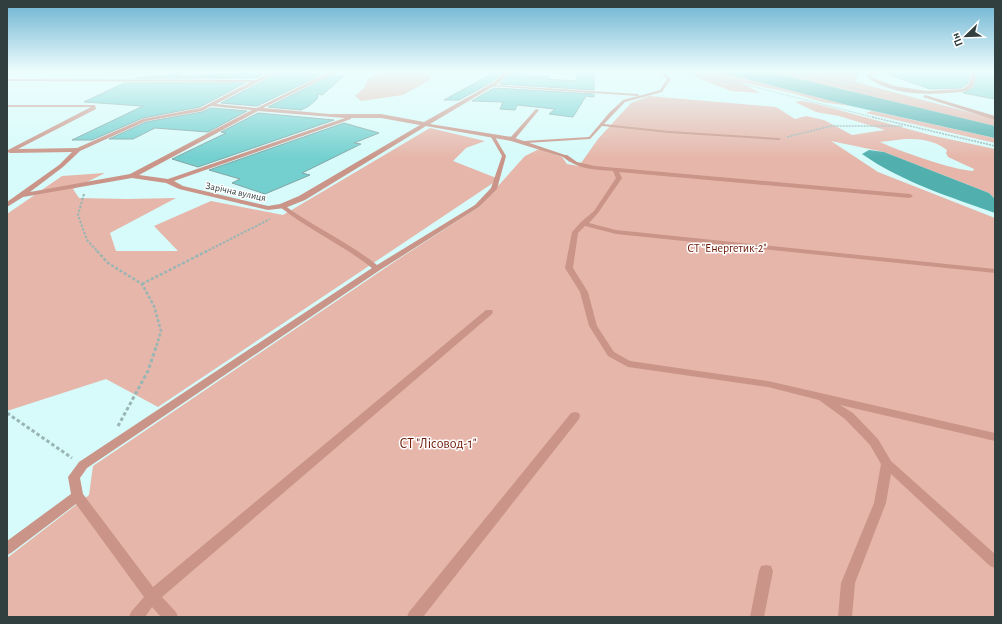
<svg xmlns="http://www.w3.org/2000/svg" width="1002" height="624" viewBox="0 0 1002 624" font-family="'Alegreya Sans',sans-serif">
<style>
.green{fill:#e6b6aa;fill-rule:evenodd}
.water{fill:#51afae}
.building{fill:#73d0cf;stroke:#82a5a4}
.lines{fill:none;stroke-linecap:round;stroke-linejoin:round}
.path-far4{stroke:#99b5b4;stroke-width:1;stroke-dasharray:1.5 1;stroke-linecap:butt}
.path-far3{stroke:#99b5b4;stroke-width:1.5;stroke-dasharray:2 1;stroke-linecap:butt}
.path-far2{stroke:#99b5b4;stroke-width:2;stroke-dasharray:2.5 1.5;stroke-linecap:butt}
.path-far1{stroke:#99b5b4;stroke-width:2.5;stroke-dasharray:3 2;stroke-linecap:butt}
.path{stroke:#99b5b4;stroke-width:3;stroke-dasharray:3.5 2.5;stroke-linecap:butt}
.service{fill:#ca9588;fill-rule:evenodd}
.minor{fill:#ca9588;fill-rule:evenodd}
.labels{text-anchor:middle;stroke-width:3;stroke-linejoin:round;paint-order:stroke}
.far-street-label{font-size:10px;fill:#313f3f;stroke:#fff}
.park-label{font-size:12px;fill:#6d1b08;stroke:#fff}
.near-park-label{font-size:14px;fill:#6d1b08;stroke:#fff}
</style>
<rect width="100%" height="100%" fill="#d6fbfa"/>
<!-- green -->
<path class="green" d="M 384,71 L 433,71 L 431,74 L 430,80 L 403,95 L 361,101 L 355,96 L 364,88 L 368,79 Z
M 694,71 L 715,71 L 851,106 L 822,102 L 792,93 L 740,82 L 760,93 L 731,91 L 697,78 Z
M 767,71 L 857,71 L 858,75 L 855,82 L 995,119 L 995,126 Z
M 649,96 L 776,107 L 795,119 L 806,116 L 824,120 L 852,135 L 885,130 L 839,116 L 816,112 L 795,102 L 801,101 L 813,103 L 930,135 L 995,149 L 995,199 L 989,193 L 884,152 L 831,141 L 878,172 L 995,218 L 995,617 L 7,617 L 7,558 L 89,495 L 93,466 L 397,260 L 479,207 L 525,156 L 539,149 L 562,157 L 567,164 L 579,166 L 598,139 L 631,103 ZM 905,139 C 921,139 934,140 947,150 L 946,153 L 948,157 L 974,169 L 973,171 C 953,170 899,151 880,142 Z
M 872,111 L 995,138 L 995,143 L 866,113 Z
M 430,128 L 485,141 L 466,148 L 453,161 L 499,179 L 158,407 L 106,379 L 7,411 L 7,214 L 62,176 L 105,173 L 73,189 L 79,198 L 126,199 L 176,198 L 110,233 L 116,251 L 178,251 L 154,226 L 211,201 L 283,215 Z"/>
<!-- water -->
<path class="water" d="M 715,71 L 767,71 L 995,126 L 995,138 L 851,106 Z
M 869,150 L 884,152 L 989,193 L 995,199 L 995,213 C 950,197 902,182 862,154 Z"/>
<!-- building -->
<path class="building" d="M 242,71 L 270,71 L 256,78 L 135,78 L 180,74 L 178,76 L 238,74 Z
M 497,71 L 504,71 L 492,82 L 459,100 L 444,100 Z
M 511,71 L 525,71 L 525,76 L 549,76 L 548,79 L 577,81 L 576,73 L 594,73 L 594,90 L 500,84 Z
M 884,71 L 968,71 L 970,75 L 967,84 L 962,88 L 930,89 L 884,73 Z
M 975,71 L 995,71 L 995,99 L 963,93 L 973,88 L 977,75 Z
M 280,72 L 321,75 L 257,106 L 221,103 Z
M 332,75 L 344,76 L 322,95 L 318,94 L 317,99 L 309,106 L 301,110 L 268,107 Z
M 124,83 L 245,83 L 200,107 L 143,118 L 92,140 L 72,140 L 143,106 L 84,102 Z
M 494,88 L 594,94 L 594,97 L 586,96 L 573,117 L 549,114 L 555,109 L 517,105 L 515,110 L 500,109 L 503,102 L 472,101 Z
M 211,108 L 247,111 L 208,132 L 155,128 L 133,139 L 109,139 L 146,122 L 202,112 Z
M 258,113 L 334,120 L 198,167 L 172,159 L 226,133 L 221,132 Z
M 344,123 L 379,133 L 354,143 L 361,144 L 302,173 L 310,175 L 265,194 L 232,183 L 240,179 L 209,170 Z"/>
<g class="lines">
<!-- path-far4 -->
<path class="path-far4" d="M 695,71 L 710,77
M 791,71 L 880,95
M 677,74 L 743,84 L 876,118
M 984,76 L 995,77
M 842,83 L 863,82
M 841,85 L 845,77 L 860,74"/>
<!-- path-far3 -->
<path class="path-far3" d="M 872,117 L 995,146
M 787,137 L 831,126 L 903,126"/>
<!-- path-far2 -->
<path class="path-far2" d="M 84,194 L 78,215 L 87,240 L 98,252
M 205,252 L 270,219"/>
<!-- path-far1 -->
<path class="path-far1" d="M 97,251 L 108,263 L 142,284 L 154,306 L 161,331 L 156,348
M 142,284 L 207,251"/>
<!-- path -->
<path class="path" d="M 7,413 L 72,458
M 118,426 L 148,371 L 156,347"/>
<!-- service -->
<path class="service" d="M 653,71 L 662,71 L 671,79 L 662,92 L 625,102 L 604,124 L 669,131 L 779,138 L 781,139 L 779,140 L 669,133 L 602,126 L 590,139 L 526,143 L 524,143 L 524,141 L 589,137 L 609,113 L 623,100 L 638,96 L 491,86 L 493,85 L 638,94 L 639,96 L 660,90 L 667,79 L 660,73 Z
M 536,109 L 539,110 L 514,140 L 510,140 L 510,138 Z
M 493,136 L 495,137 L 506,156 L 497,189 L 479,207 L 380,270 L 87,468 L 80,478 L 83,494 L 153,587 L 486,310 L 492,310 L 493,312 L 492,314 L 162,597 L 176,612 L 178,617 L 161,617 L 152,607 L 145,617 L 129,617 L 131,612 L 144,597 L 76,504 L 11,553 L 7,555 L 7,541 L 71,494 L 68,477 L 79,462 L 372,268 C 343,245 309,230 280,207 L 280,205 L 284,205 C 314,227 348,242 377,265 L 475,205 L 491,188 L 502,156 L 491,137 Z
M 563,155 L 567,155 L 577,162 L 595,166 L 910,194 L 913,196 L 910,198 L 619,172 L 622,178 L 598,213 L 589,223 L 616,230 L 995,269 L 995,273 L 616,234 L 585,226 L 578,233 L 573,268 L 588,292 L 597,326 L 614,352 L 630,361 L 768,381 L 995,433 L 995,441 L 840,405 L 853,413 L 878,439 L 891,461 L 995,554 L 995,568 L 990,566 L 891,474 L 886,503 L 855,583 L 852,617 L 838,617 L 841,583 L 874,503 L 881,464 L 870,445 L 845,419 L 819,400 L 768,387 L 628,367 L 608,356 L 589,326 L 580,292 L 565,268 L 572,232 L 581,222 L 594,211 L 616,178 L 613,171 C 595,170 577,169 563,157 Z
M 575,412 L 579,413 L 580,416 L 579,419 L 423,617 L 407,617 L 409,612 L 571,413 Z
M 766,565 L 771,566 L 773,571 L 764,617 L 750,617 L 759,571 L 761,566 Z"/>
<!-- minor -->
<path class="minor" d="M 274,71 L 279,71 L 216,104 L 257,108 L 332,71 L 338,71 L 263,108 L 329,114 L 381,114 L 424,122 L 493,83 L 506,71 L 510,71 L 499,83 L 430,124 L 512,137 L 568,156 L 563,157 L 511,141 L 426,126 L 305,200 L 285,208 L 268,210 L 179,189 L 166,183 L 132,178 L 23,197 L 7,207 L 7,202 L 59,165 L 72,152 L 10,153 L 8,152 L 8,150 L 91,107 L 7,107 L 7,105 L 95,105 L 96,109 L 18,149 L 77,148 L 143,119 L 201,108 L 251,82 L 7,81 L 7,79 L 256,80 ZM 211,106 L 252,110 L 130,174 L 30,192 L 63,167 L 80,151 L 146,121 L 202,111 ZM 258,111 L 345,118 L 168,179 L 139,175 ZM 351,118 L 381,118 L 420,125 L 299,196 L 280,204 L 268,206 L 183,186 L 174,181 L 351,119 Z
M 874,71 L 883,71 L 873,74 L 871,77 L 894,86 L 927,91 L 963,89 L 968,85 L 972,75 L 969,71 L 973,71 L 976,75 C 975,78 974,84 972,87 C 967,93 956,92 948,93 C 921,95 889,94 867,77 L 870,72 Z
M 925,95 L 995,116 L 995,120 L 923,97 Z"/>
</g>
<!-- sky -->
<linearGradient id="sky" x2="0" y2="1"><stop stop-color="#6bb2d1"/><stop offset="0.45" stop-color="#edfdfd"/><stop offset="1" stop-color="#edfdfd" stop-opacity="0"/></linearGradient>
<rect width="1002" height="158" fill="url(#sky)"/>
<g class="labels">
<!-- far-street labels -->
<g class="far-street-label">
<text transform="translate(236 191) rotate(12)" y="4">Зарічна вулиця</text>
</g>
<!-- park labels -->
<g class="park-label">
<text x="727" y="252">СТ "Енергетик-2"</text>
</g>
<!-- near-park labels -->
<g class="near-park-label">
<text x="438" y="448">СТ "Лісовод-1"</text>
</g>
</g>
<!-- border -->
<rect width="1002" height="624" fill="none" stroke="#313f3f" stroke-width="16"/>
<!-- north arrow -->
<g transform="translate(966 36) rotate(247)" stroke="#ffffff" stroke-width="3" paint-order="stroke">
<path d="M0-3L7 15L0 10L-7 15Z" fill="#313f3f"/>
<text y="-6" font-size="11" font-weight="bold" text-anchor="middle" fill="#313f3f">Пн</text>
</g>
</svg>
